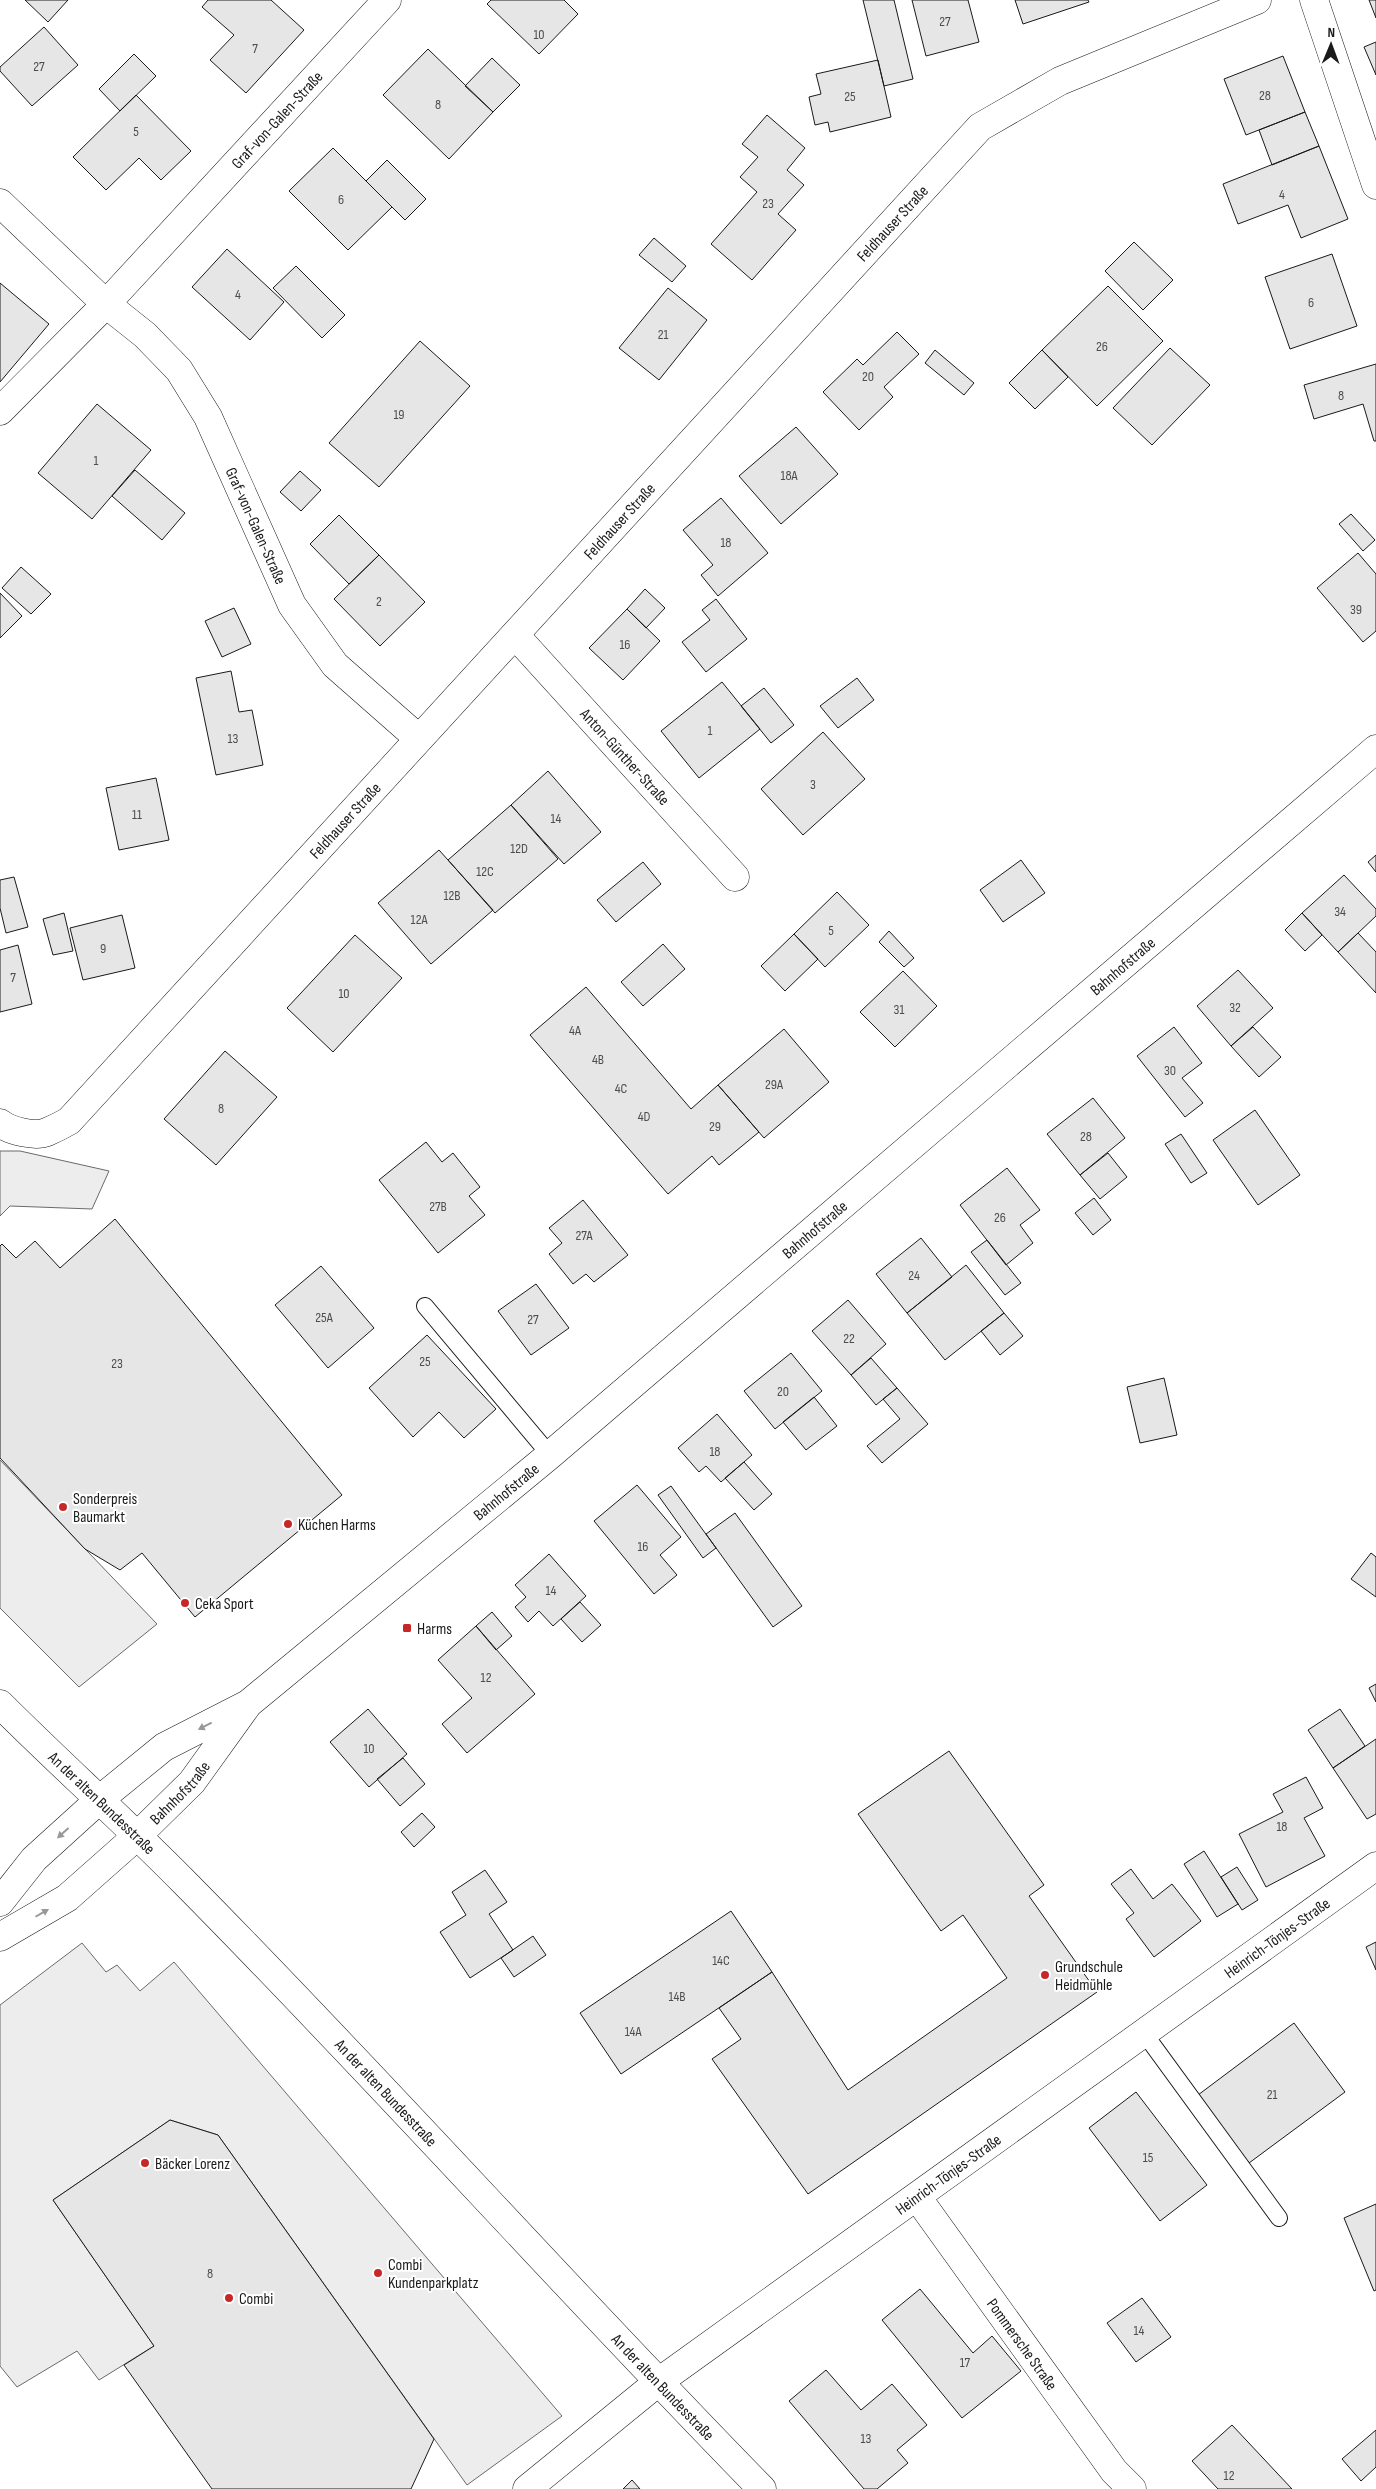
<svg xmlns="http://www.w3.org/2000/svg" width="1376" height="2489" viewBox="0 0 1376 2489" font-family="'Sofia Sans Condensed',sans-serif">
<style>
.parking{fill:#ededed;stroke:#6a6a6a}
.building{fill:#e6e6e6;stroke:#1a1a1a}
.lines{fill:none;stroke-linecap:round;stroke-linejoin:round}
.lane-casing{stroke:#1a1a1a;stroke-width:18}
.street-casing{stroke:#1a1a1a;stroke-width:29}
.secondary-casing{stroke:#1a1a1a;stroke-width:29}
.lane{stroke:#fff;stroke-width:16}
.street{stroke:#fff;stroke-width:28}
.secondary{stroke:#fff;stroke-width:28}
.oneway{fill:#989898}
.poi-dot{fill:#c62828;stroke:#fff;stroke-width:2}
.labels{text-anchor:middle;stroke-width:4;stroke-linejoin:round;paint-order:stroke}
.number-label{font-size:14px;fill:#4d4d4d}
.street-label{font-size:16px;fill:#1a1a1a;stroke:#fff}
.poi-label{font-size:16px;fill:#1a1a1a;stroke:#fff;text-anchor:start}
</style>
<rect width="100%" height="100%" fill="#fff"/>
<!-- parking -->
<path class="parking" d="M 0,1151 L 20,1151 L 109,1171 L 92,1209 L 10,1206 L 0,1216 Z
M 0,1460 L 157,1624 L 79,1687 L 0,1608 Z
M 82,1943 L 106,1972 L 117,1965 L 140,1991 L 174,1962 L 562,2416 L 467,2485 L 218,2135 L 170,2120 L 53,2200 L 154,2346 L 99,2380 L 77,2351 L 17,2387 L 0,2366 L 0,2005 Z"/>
<!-- building -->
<path class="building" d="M 25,0 L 68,0 L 48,22 Z
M 208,0 L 271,0 L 304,30 L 246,93 L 210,60 L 234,35 L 202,7 Z
M 491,0 L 564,0 L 578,14 L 539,54 L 487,4 Z
M 863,0 L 894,0 L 913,79 L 884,86 Z
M 912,0 L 968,0 L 979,42 L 926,56 Z
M 1015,0 L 1088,0 L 1089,2 L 1023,24 Z
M 1369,0 L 1376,0 L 1376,18 Z
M 44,27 L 78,65 L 32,106 L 0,71 L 0,67 Z
M 1376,42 L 1376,75 L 1364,47 Z
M 428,49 L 493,112 L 449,159 L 383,95 Z
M 134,54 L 156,76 L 120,111 L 99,89 Z
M 1283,56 L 1305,112 L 1246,135 L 1224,79 Z
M 492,58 L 520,85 L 493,112 L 465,86 Z
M 878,60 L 891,117 L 830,132 L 828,122 L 815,125 L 809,97 L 821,94 L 816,74 Z
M 136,95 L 191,151 L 161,180 L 139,158 L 106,190 L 73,157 Z
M 1305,112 L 1319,146 L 1272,165 L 1259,130 Z
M 767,115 L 805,148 L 787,170 L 804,185 L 778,214 L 796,230 L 752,280 L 711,244 L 757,192 L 740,177 L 758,157 L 742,144 Z
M 1319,146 L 1348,219 L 1301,238 L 1288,205 L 1238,224 L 1223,184 Z
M 333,148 L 392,207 L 348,250 L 289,191 Z
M 387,160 L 426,199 L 405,220 L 366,181 Z
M 654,238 L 686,266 L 672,282 L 639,255 Z
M 1134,242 L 1173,280 L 1143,310 L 1105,271 Z
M 227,249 L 284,302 L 250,340 L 192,287 Z
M 1332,254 L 1357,326 L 1290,349 L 1265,277 Z
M 296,266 L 345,315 L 322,338 L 273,288 Z
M 0,283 L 49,324 L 0,382 Z
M 1108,286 L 1163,341 L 1097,406 L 1042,350 Z
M 668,288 L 707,320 L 659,380 L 619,348 Z
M 897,332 L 919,354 L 884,387 L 893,397 L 859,430 L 823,392 L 857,359 L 863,365 Z
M 420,341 L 470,386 L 379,487 L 329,443 Z
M 1170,348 L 1210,385 L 1152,445 L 1113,408 Z
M 935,350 L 974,383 L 964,395 L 925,363 Z
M 1042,350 L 1068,377 L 1035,409 L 1009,383 Z
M 1376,364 L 1376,441 L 1374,441 L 1363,404 L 1314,419 L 1304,385 Z
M 97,404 L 151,450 L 92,519 L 38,473 Z
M 796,427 L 838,474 L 781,524 L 739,476 Z
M 135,470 L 185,513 L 162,540 L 112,496 Z
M 300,471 L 321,490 L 301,511 L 280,492 Z
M 721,498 L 768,553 L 718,596 L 701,575 L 713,565 L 683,530 Z
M 1351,514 L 1375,540 L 1363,551 L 1339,524 Z
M 339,515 L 379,555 L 349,584 L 310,544 Z
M 1358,553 L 1376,574 L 1376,631 L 1363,642 L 1317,588 Z
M 379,555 L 425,602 L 380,646 L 334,599 Z
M 21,567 L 51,594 L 31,614 L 2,588 Z
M 645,589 L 665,608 L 646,628 L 627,609 Z
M 0,593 L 22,616 L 0,638 Z
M 716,599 L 747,639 L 706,672 L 682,642 L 710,620 L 702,610 Z
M 234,608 L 251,644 L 222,657 L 205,621 Z
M 627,609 L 660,641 L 623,680 L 589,648 Z
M 231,671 L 239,712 L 252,710 L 263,765 L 216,775 L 196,678 Z
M 857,678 L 874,700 L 838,728 L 820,706 Z
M 722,682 L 760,729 L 699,778 L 661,731 Z
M 764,688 L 794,725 L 771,743 L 741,706 Z
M 823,732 L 865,779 L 803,835 L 761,789 Z
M 548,771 L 601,832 L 564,864 L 511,805 Z
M 156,778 L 169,840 L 119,850 L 106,788 Z
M 511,805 L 558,859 L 495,913 L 448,860 Z
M 439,850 L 493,910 L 431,964 L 378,903 Z
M 1376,855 L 1376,872 L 1368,862 Z
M 1021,860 L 1045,893 L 1003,922 L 980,890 Z
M 643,862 L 661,884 L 616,922 L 597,900 Z
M 1344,875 L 1376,909 L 1376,916 L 1338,952 L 1302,913 Z
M 14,877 L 28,927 L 6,933 L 0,908 L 0,880 Z
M 837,892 L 869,925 L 825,967 L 794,934 Z
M 64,913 L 73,951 L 53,955 L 43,919 Z
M 1302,913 L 1322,935 L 1305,951 L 1285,930 Z
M 122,915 L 135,968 L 83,980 L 70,928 Z
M 889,931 L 914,958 L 904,967 L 879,942 Z
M 1358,933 L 1376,952 L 1376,993 L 1338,952 Z
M 794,934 L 818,959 L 785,991 L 761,966 Z
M 355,935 L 402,978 L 333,1052 L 287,1008 Z
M 663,944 L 685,969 L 643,1006 L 621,982 Z
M 18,945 L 32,1004 L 0,1012 L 0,950 Z
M 1238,970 L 1273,1008 L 1231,1046 L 1197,1006 Z
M 903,971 L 937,1006 L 895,1047 L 860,1012 Z
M 586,987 L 691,1109 L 718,1085 L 759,1132 L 719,1165 L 712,1156 L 668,1194 L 530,1035 Z
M 1174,1027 L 1202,1063 L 1182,1078 L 1203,1103 L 1185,1117 L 1137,1056 Z
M 1253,1027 L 1281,1057 L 1259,1077 L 1231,1046 Z
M 784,1029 L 829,1082 L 764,1138 L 718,1085 Z
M 225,1051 L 277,1097 L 216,1165 L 164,1119 Z
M 1093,1098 L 1125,1138 L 1080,1175 L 1047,1134 Z
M 1255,1110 L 1300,1175 L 1258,1205 L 1213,1140 Z
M 1181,1134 L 1207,1173 L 1191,1183 L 1165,1144 Z
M 426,1142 L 442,1162 L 453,1153 L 480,1187 L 469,1196 L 485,1215 L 438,1253 L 379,1180 Z
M 1108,1153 L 1127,1177 L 1100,1199 L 1080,1175 Z
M 1007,1168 L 1040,1210 L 1020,1225 L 1033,1243 L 1006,1265 L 960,1205 Z
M 1094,1198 L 1111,1220 L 1093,1235 L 1075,1213 Z
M 583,1200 L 628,1255 L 594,1282 L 586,1274 L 573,1284 L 549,1254 L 562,1243 L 549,1228 Z
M 115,1219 L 342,1495 L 195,1617 L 142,1553 L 120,1570 L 85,1549 L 0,1458 L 0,1246 L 2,1244 L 16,1258 L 35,1241 L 60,1268 Z
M 921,1238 L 952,1277 L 907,1313 L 876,1274 Z
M 987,1240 L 1021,1283 L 1005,1295 L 971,1252 Z
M 966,1265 L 1004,1313 L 945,1360 L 907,1313 Z
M 321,1266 L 374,1328 L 328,1368 L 275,1305 Z
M 536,1284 L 569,1328 L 531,1355 L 498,1311 Z
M 848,1300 L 886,1344 L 851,1375 L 812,1331 Z
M 1004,1313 L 1023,1336 L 1000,1355 L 981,1331 Z
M 427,1335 L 496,1409 L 464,1438 L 439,1412 L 413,1437 L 369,1388 Z
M 791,1353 L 822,1391 L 775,1429 L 744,1391 Z
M 871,1358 L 897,1388 L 876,1405 L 851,1375 Z
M 1164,1378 L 1177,1435 L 1140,1443 L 1127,1387 Z
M 897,1388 L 928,1424 L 882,1463 L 867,1446 L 900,1419 L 883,1399 Z
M 814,1397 L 837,1426 L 806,1450 L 783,1422 Z
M 717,1414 L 752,1455 L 721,1482 L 706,1466 L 699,1472 L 678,1448 Z
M 744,1462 L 772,1494 L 754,1510 L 725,1478 Z
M 637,1485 L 681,1537 L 660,1555 L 677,1575 L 654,1594 L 594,1521 Z
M 671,1486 L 716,1548 L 703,1558 L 658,1495 Z
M 735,1513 L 802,1606 L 773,1627 L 706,1534 Z
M 1371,1553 L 1376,1557 L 1376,1597 L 1351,1579 Z
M 549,1554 L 586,1596 L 553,1626 L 539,1611 L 528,1622 L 515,1607 L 526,1597 L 515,1585 Z
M 580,1602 L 601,1625 L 582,1642 L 561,1619 Z
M 492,1612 L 512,1636 L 496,1650 L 476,1626 Z
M 476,1626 L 535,1694 L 467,1753 L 442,1724 L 472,1698 L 438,1660 Z
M 1376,1684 L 1376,1702 L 1369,1688 Z
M 368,1709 L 407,1754 L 369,1787 L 330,1742 Z
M 1340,1709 L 1365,1746 L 1333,1768 L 1308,1730 Z
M 1376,1739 L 1376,1814 L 1367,1819 L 1333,1768 Z
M 949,1751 L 1044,1885 L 1029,1896 L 1097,1992 L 808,2194 L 712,2059 L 741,2039 L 719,2008 L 772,1972 L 848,2090 L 1007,1978 L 963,1915 L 941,1931 L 858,1814 Z
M 403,1758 L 425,1784 L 400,1806 L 377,1779 Z
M 1306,1777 L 1323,1808 L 1304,1818 L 1325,1856 L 1266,1887 L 1239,1834 L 1283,1812 L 1273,1794 Z
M 422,1813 L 435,1827 L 414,1847 L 401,1832 Z
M 1204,1851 L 1238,1904 L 1217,1917 L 1184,1864 Z
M 1237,1867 L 1258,1900 L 1242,1910 L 1221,1877 Z
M 1131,1869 L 1153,1899 L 1172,1884 L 1201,1921 L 1154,1957 L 1126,1919 L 1134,1913 L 1111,1884 Z
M 485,1870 L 507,1902 L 489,1914 L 513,1950 L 470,1978 L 440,1932 L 466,1915 L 452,1892 Z
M 731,1911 L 772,1972 L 621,2074 L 580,2013 Z
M 533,1936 L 546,1955 L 514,1977 L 501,1958 Z
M 1376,1942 L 1376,1970 L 1366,1947 Z
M 1294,2023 L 1345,2092 L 1249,2163 L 1198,2095 Z
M 1136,2092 L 1207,2185 L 1160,2221 L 1089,2128 Z
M 170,2120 L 218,2135 L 434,2439 L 411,2489 L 212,2489 L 124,2365 L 154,2346 L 53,2200 Z
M 1376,2204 L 1376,2290 L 1374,2291 L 1344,2218 Z
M 920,2289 L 973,2353 L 992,2336 L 1021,2371 L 962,2418 L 882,2320 Z
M 1142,2298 L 1171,2337 L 1136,2362 L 1107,2323 Z
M 826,2370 L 861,2410 L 892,2384 L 927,2425 L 897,2450 L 908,2463 L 877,2489 L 864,2489 L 789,2401 Z
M 1232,2425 L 1292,2489 L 1218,2489 L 1192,2461 Z
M 1376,2430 L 1376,2467 L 1361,2481 L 1342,2459 Z
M 632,2480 L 640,2489 L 623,2489 Z"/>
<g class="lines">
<defs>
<path id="lane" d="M 425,1306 L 550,1455
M 1144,2033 L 1279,2218"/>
<g id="street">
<path d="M 1314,0 L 1376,185"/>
<path id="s1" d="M 0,203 L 106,304 L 145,335 L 179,370 L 208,417 L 292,605 L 335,665 L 418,738"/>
<path id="s2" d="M 0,411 L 106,304 L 387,0"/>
<path id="s3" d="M 515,635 L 735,877"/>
<path id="s4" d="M 0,1123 C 10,1131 35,1137 47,1132 C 54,1129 62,1125 69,1121 L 980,127 L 1060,81 L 1257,0"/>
<path id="s5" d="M 917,2197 L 1114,2471 L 1132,2489"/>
<path id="s6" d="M 527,2489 L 657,2383 L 1376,1866"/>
</g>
<g id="secondary">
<path id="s7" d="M 0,1704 C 61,1765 125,1822 186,1884 C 382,2082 567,2290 762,2489"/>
<path id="s8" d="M 0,1902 L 34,1859 L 99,1800 L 164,1747 L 248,1704 L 550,1455 L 1376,749"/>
<path id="s9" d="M 0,1937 L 67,1898 L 137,1836 L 192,1782 L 246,1707"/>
</g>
</defs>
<!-- lane casing -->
<use href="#lane" class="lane-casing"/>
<!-- street casing -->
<use href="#street" class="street-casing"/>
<!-- secondary casing -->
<use href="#secondary" class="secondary-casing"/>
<!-- lane -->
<use href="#lane" class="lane"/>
<!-- street -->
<use href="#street" class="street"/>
<!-- secondary -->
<use href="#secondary" class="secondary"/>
</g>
<!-- one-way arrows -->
<defs><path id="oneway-solid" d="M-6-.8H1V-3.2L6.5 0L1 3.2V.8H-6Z" transform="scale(1.25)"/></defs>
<g class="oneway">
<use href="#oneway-solid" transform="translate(205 1726) rotate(153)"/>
<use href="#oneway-solid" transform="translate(63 1833) rotate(138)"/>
<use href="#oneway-solid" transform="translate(42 1913) rotate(-30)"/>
</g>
<!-- markers -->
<g class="poi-dot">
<circle cx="63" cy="1507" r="5"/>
<circle cx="288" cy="1524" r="5"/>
<circle cx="185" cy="1603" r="5"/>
<rect x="402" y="1623" width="10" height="10" rx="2.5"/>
<circle cx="1045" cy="1975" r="5"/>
<circle cx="145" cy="2163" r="5"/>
<circle cx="378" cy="2273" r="5"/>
<circle cx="229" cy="2298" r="5"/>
</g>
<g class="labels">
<!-- number labels -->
<g class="number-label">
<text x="945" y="26">27</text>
<text x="539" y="39">10</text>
<text x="255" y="53">7</text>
<text x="39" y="71">27</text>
<text x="1265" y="100">28</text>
<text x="850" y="101">25</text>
<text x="438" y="109">8</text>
<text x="136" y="136">5</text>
<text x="1282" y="199">4</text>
<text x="341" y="204">6</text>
<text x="768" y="208">23</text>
<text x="238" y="299">4</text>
<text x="1311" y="307">6</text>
<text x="663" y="339">21</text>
<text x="1102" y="351">26</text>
<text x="868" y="381">20</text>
<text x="1341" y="400">8</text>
<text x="399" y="419">19</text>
<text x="96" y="465">1</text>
<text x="789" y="480">18A</text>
<text x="726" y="547">18</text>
<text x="379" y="606">2</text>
<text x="1356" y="614">39</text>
<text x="625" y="649">16</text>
<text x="710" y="735">1</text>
<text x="233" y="743">13</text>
<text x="813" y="789">3</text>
<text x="137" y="819">11</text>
<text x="556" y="823">14</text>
<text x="519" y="853">12D</text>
<text x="485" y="876">12C</text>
<text x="452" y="900">12B</text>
<text x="1340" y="916">34</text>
<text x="419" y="924">12A</text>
<text x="831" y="935">5</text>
<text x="103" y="953">9</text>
<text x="13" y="982">7</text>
<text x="344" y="998">10</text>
<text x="1235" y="1012">32</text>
<text x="899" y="1014">31</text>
<text x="575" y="1035">4A</text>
<text x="598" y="1064">4B</text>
<text x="1170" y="1075">30</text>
<text x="774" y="1089">29A</text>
<text x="621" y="1093">4C</text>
<text x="221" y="1113">8</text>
<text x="644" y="1121">4D</text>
<text x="715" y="1131">29</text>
<text x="1086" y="1141">28</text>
<text x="438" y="1211">27B</text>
<text x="1000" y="1222">26</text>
<text x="584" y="1240">27A</text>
<text x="914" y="1280">24</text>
<text x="324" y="1322">25A</text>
<text x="533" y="1324">27</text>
<text x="849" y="1343">22</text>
<text x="425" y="1366">25</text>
<text x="117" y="1368">23</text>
<text x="783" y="1396">20</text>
<text x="715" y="1456">18</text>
<text x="643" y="1551">16</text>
<text x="551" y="1595">14</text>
<text x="486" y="1682">12</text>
<text x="369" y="1753">10</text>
<text x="1282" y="1831">18</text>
<text x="721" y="1965">14C</text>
<text x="677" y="2001">14B</text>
<text x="633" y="2036">14A</text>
<text x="1272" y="2099">21</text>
<text x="1148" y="2162">15</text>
<text x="210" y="2278">8</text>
<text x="1139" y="2335">14</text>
<text x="965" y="2367">17</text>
<text x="866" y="2443">13</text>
<text x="1229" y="2480">12</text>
</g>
<!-- street labels -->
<g class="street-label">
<text dy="6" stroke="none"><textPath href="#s2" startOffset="402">Graf-von-Galen-Straße</textPath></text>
<text dy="6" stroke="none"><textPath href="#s4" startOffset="1292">Feldhauser Straße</textPath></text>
<text dy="6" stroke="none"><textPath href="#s4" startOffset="888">Feldhauser Straße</textPath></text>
<text dy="6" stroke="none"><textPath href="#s1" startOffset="419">Graf-von-Galen-Straße</textPath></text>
<text dy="6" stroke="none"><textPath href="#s3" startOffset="164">Anton-Günther-Straße</textPath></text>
<text dy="6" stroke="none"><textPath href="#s4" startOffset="482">Feldhauser Straße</textPath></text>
<text dy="6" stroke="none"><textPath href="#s8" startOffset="1465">Bahnhofstraße</textPath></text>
<text dy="6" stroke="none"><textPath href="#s8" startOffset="1060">Bahnhofstraße</textPath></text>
<text dy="6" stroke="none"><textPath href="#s8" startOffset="655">Bahnhofstraße</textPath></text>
<text dy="6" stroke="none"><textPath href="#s9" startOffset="232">Bahnhofstraße</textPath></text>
<text dy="6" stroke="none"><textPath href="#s7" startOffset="142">An der alten Bundesstraße</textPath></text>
<text dy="6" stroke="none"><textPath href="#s6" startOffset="931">Heinrich-Tönjes-Straße</textPath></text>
<text dy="6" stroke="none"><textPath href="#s7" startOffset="548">An der alten Bundesstraße</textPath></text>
<text dy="6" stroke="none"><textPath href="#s6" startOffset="526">Heinrich-Tönjes-Straße</textPath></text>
<text dy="6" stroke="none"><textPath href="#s5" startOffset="181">Pommersche Straße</textPath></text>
<text dy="6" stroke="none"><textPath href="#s7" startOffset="952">An der alten Bundesstraße</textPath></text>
</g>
<!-- poi labels -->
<g class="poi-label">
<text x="73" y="1504">Sonderpreis<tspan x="73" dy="18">Baumarkt</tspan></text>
<text x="298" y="1530">Küchen Harms</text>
<text x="195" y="1609">Ceka Sport</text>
<text x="417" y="1634">Harms</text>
<text x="1055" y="1972">Grundschule<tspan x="1055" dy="18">Heidmühle</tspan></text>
<text x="155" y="2169">Bäcker Lorenz</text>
<text x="388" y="2270">Combi<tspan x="388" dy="18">Kundenparkplatz</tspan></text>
<text x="239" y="2304">Combi</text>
</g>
</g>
<!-- north arrow -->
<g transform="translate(1331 45) rotate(1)" stroke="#ffffff" stroke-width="4" paint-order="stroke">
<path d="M0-4L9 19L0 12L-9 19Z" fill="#1a1a1a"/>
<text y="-8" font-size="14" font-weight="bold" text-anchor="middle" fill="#1a1a1a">N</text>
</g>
</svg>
